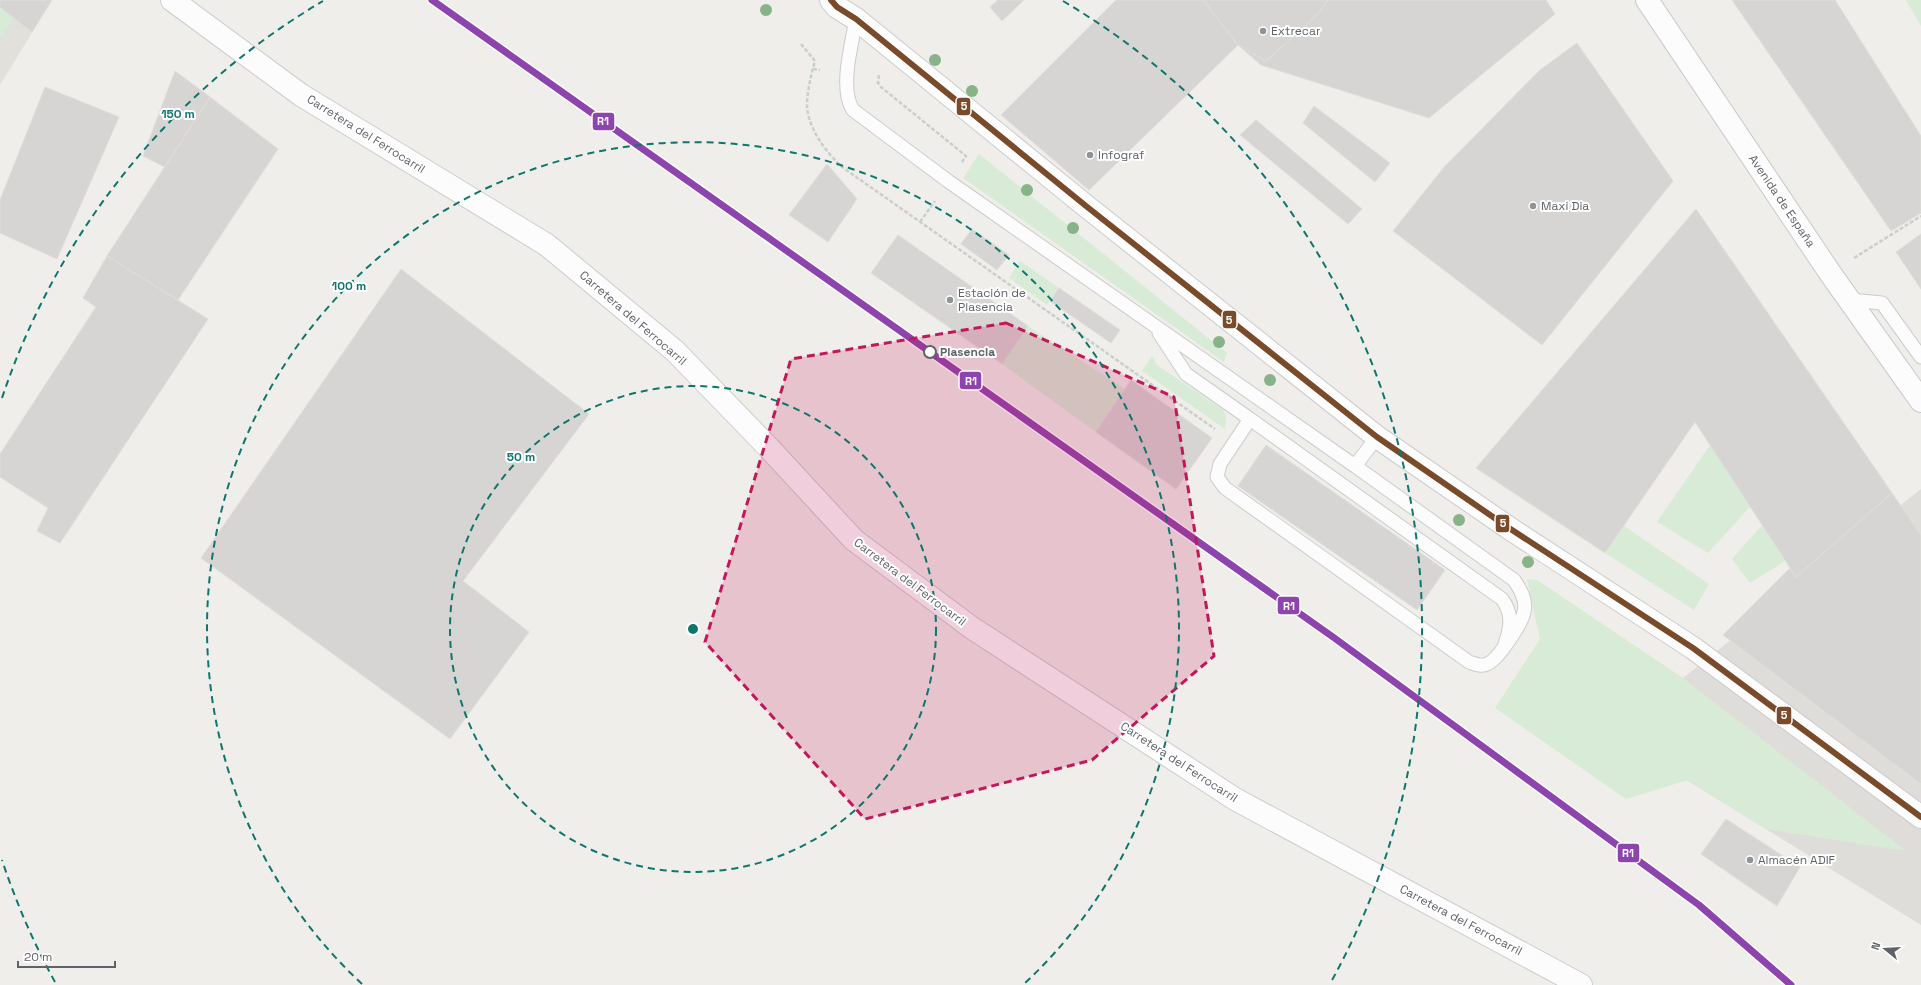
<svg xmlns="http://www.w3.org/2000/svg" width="1921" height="985" viewBox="0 0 1921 985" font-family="'Space Grotesk',sans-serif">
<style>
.industrial{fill:#dfddda}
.education{fill:#e2e0da}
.green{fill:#d8ebd6}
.building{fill:#d6d5d3;stroke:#deddd9}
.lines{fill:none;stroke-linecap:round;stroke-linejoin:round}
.lane-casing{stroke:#cbcccc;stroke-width:15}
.street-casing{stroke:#cbcccc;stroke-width:24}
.secondary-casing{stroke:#cacacb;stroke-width:24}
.path{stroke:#cacfcc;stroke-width:2.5;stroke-dasharray:4 2;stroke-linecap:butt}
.lane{stroke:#fdfcfc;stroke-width:13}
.street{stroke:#fdfcfc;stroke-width:22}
.secondary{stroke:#fdfcfc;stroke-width:22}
.bus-1-casing{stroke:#fff;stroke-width:9}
.bus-1{stroke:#7a4b2a;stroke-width:6}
.rail-1-casing{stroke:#fff;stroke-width:10}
.rail-1{stroke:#8e44ad;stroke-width:7}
.tree{fill:#88b388}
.marked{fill:#c2185b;fill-opacity:0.2;stroke:#c2185b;stroke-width:3;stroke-dasharray:8 5;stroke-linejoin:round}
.ring{fill:none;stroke:#0f766e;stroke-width:2;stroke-dasharray:7 5}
.poi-dot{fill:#919496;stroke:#fff;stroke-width:1.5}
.stop-dot{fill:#fff;stroke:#5f6368;stroke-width:2}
.labels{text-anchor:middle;stroke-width:4;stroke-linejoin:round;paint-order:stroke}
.poi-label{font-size:12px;fill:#5f6368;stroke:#fff;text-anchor:start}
.street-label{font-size:12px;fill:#5f6368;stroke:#fff}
.stop-label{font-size:12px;font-weight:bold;fill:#5f6368;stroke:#fff;text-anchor:start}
.centre{fill:#0f766e;stroke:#fff;stroke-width:2}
.ring-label{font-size:12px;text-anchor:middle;font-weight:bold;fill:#0f766e;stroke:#fff;stroke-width:4;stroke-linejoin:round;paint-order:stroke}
.line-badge{stroke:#fff;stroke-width:1.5}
.badge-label{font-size:11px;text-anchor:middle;font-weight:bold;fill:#fff}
</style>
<rect width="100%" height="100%" fill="#efeeea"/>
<!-- industrial -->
<path class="industrial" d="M 1921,489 L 1921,925 L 1633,747 L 1683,678 Z"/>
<!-- education -->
<path class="education" d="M 0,0 L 52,0 L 0,85 Z"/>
<!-- green -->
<path class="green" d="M 1906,0 L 1921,0 L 1921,26 Z
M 0,7 L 14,17 L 0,38 Z
M 979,154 L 1227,353 L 1224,362 L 963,178 Z
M 1020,261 L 1059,288 L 1047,305 L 1009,278 Z
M 1028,326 L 1125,389 L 1096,432 L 1002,364 Z
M 1152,356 L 1157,365 L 1223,410 L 1226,417 L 1225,429 L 1142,371 Z
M 1710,445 L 1750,507 L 1708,553 L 1657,522 Z
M 1762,525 L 1785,561 L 1750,583 L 1732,559 Z
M 1624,526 L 1709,584 L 1694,610 L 1605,553 Z
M 1527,579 L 1537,580 L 1683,678 L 1906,851 L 1766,829 L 1688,780 L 1626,799 L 1495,708 L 1540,639 Z"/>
<!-- building -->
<path class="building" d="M 0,0 L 52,0 L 32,32 L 0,7 Z
M 998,0 L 1024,0 L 1002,21 L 990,7 Z
M 1116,0 L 1203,0 L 1238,45 L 1089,190 L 1001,115 Z
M 1203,0 L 1328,0 L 1315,17 L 1266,61 L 1238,45 Z
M 1328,0 L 1546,0 L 1555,14 L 1429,118 L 1261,65 L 1238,45 L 1266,61 L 1315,17 Z
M 1732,0 L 1835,0 L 1921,136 L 1921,213 L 1891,231 Z
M 1577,43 L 1673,181 L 1542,345 L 1393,231 L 1445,166 L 1540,70 Z
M 175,71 L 210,97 L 165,167 L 143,156 Z
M 45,87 L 119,117 L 57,259 L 0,233 L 0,200 Z
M 210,97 L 278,149 L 178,300 L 107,256 Z
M 1314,106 L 1390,163 L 1375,182 L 1303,123 Z
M 1256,120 L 1362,209 L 1348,224 L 1240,135 Z
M 827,164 L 857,199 L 828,242 L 789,215 Z
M 1696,209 L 1892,493 L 1796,577 L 1695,422 L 1605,553 L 1476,468 Z
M 972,229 L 1009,255 L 997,270 L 961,244 Z
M 1921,234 L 1921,289 L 1896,252 Z
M 898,235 L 1028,326 L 1002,364 L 871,273 Z
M 107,256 L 208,319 L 60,543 L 37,531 L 48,508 L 0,477 L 0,454 L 96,307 L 83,298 Z
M 401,269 L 589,414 L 463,581 L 529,632 L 450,739 L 201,558 Z
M 1059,288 L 1120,330 L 1111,343 L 1050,301 Z
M 1131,380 L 1212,438 L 1176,489 L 1096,432 Z
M 1266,445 L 1445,570 L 1417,610 L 1238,486 Z
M 1892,493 L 1921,535 L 1921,784 L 1723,635 L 1790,568 L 1796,577 Z
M 1726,819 L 1800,867 L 1777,906 L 1701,854 Z"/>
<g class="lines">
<defs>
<path id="lane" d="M 856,19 C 852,44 839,88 853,110 L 948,181 L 1355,466
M 1850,300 L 1882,303 L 1921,357
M 1159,333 L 1186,374 L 1250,419
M 1377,437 L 1355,466 L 1514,580 C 1520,589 1527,600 1524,612 C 1522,623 1498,660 1487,664 C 1481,667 1475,664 1469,662 L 1225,488 L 1217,477 L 1220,464 L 1250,419 L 1502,599 C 1513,614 1511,627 1505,644"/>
<path id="street" d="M 172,0 L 301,95 L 547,245 L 675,351 L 769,448 L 854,540 L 972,628 L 1235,799 L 1581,985
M 831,0 L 837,7 L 856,19 L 1086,206 L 1377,437 L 1509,528 L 1693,648 L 1921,817"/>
<path id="secondary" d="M 1647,0 L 1830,273 L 1921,401"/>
</defs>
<!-- lane casing -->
<use href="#lane" class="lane-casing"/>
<!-- street casing -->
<use href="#street" class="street-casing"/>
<!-- secondary casing -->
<use href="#secondary" class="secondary-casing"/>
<!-- path -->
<path class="path" d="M 801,44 L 815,61 C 811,75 807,92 807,107 C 809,130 826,152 842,167 L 1215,429
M 813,69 L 820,70
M 879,75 L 878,83 L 881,87 L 966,156 L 962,162
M 920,222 L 935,201
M 1854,258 L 1921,216"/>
<!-- lane -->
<use href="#lane" class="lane"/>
<!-- street -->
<use href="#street" class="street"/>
<!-- secondary -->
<use href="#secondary" class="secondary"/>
<defs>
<path id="bus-1" d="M 831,0 L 837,7 L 856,19 L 1086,206 L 1377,437 L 1509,528 L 1693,648 L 1921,817"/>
</defs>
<!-- bus-1 casing -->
<use href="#bus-1" class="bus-1-casing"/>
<!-- bus-1 -->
<use href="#bus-1" class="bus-1"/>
<defs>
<path id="rail-1" d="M 432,0 L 1333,637 L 1699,905 L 1791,985"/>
</defs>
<!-- rail-1 casing -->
<use href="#rail-1" class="rail-1-casing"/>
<!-- rail-1 -->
<use href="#rail-1" class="rail-1"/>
</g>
<!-- trees -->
<g class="tree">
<circle cx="766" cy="10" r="6"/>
<circle cx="935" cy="60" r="6"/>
<circle cx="972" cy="91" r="6"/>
<circle cx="1027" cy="190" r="6"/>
<circle cx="1073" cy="228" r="6"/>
<circle cx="1219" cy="342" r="6"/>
<circle cx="1270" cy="380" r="6"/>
<circle cx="1459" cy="520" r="6"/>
<circle cx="1528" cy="562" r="6"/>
</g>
<!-- marked area -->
<path class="marked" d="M 1006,323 L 1174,397 L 1214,656 L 1092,760 L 865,819 L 705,642 L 791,359 Z"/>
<!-- distance rings -->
<g class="ring">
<circle cx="693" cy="629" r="243"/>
<path d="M362 984A486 486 0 1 1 1024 984"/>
<path d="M55 982A729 729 0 0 1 2 860M2 398A729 729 0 0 1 323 1M1063 1A729 729 0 0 1 1331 982"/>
</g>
<!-- markers -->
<g class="poi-dot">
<circle cx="1263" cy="31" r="4"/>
<circle cx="1090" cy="155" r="4"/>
<circle cx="1533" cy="206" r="4"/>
<circle cx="950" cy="300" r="4"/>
<circle cx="1750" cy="860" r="4"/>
</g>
<circle class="stop-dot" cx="930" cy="352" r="6"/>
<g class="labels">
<!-- poi labels -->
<g class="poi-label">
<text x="1271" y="35">Extrecar</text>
<text x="1098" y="159">Infograf</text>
<text x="1541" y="210">Maxi Dia</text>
<text x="958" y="297">Estación de<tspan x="958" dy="14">Plasencia</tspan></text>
<text x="1758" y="864">Almacén ADIF</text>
</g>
<!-- street labels -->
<g class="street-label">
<text transform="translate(366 134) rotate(32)" y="4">Carretera del Ferrocarril</text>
<text transform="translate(1782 201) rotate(56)" y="4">Avenida de España</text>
<text transform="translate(633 318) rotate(41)" y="4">Carretera del Ferrocarril</text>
<text transform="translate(910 582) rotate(37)" y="4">Carretera del Ferrocarril</text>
<text transform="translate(1179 762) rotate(33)" y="4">Carretera del Ferrocarril</text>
<text transform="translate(1461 920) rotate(28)" y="4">Carretera del Ferrocarril</text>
</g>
<!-- stop labels -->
<g class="stop-label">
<text x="940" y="356">Plasencia</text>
</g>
</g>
<circle cx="693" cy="629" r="6" class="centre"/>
<g class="ring-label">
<text x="178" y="118">150 m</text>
<text x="349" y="290">100 m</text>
<text x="521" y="461">50 m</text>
</g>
<g class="line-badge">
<rect x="956" y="97" width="15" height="19" rx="4" fill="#7a4b2a"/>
<rect x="592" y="112" width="23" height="19" rx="4" fill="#8e44ad"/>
<rect x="1222" y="310" width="15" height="19" rx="4" fill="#7a4b2a"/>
<rect x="959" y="371" width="23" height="19" rx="4" fill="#8e44ad"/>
<rect x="1495" y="514" width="15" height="19" rx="4" fill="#7a4b2a"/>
<rect x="1277" y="596" width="23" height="19" rx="4" fill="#8e44ad"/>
<rect x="1776" y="706" width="16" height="19" rx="4" fill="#7a4b2a"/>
<rect x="1617" y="843" width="23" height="20" rx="4" fill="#8e44ad"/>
</g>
<g class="badge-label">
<text x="964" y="110">5</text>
<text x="603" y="125">R1</text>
<text x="1229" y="324">5</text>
<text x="971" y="385">R1</text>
<text x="1503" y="527">5</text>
<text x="1289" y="610">R1</text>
<text x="1784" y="719">5</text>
<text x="1628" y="857">R1</text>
</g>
<!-- north arrow -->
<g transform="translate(1885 949) rotate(288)" stroke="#ffffff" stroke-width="3" paint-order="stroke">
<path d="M0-3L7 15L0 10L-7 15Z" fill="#5f6368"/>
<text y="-6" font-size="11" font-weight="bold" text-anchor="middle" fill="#5f6368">N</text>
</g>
<!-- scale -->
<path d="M18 961v6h97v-6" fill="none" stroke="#5f6368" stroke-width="2"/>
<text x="24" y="961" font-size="12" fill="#5f6368" stroke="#ffffff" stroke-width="3" paint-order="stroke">20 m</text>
</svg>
